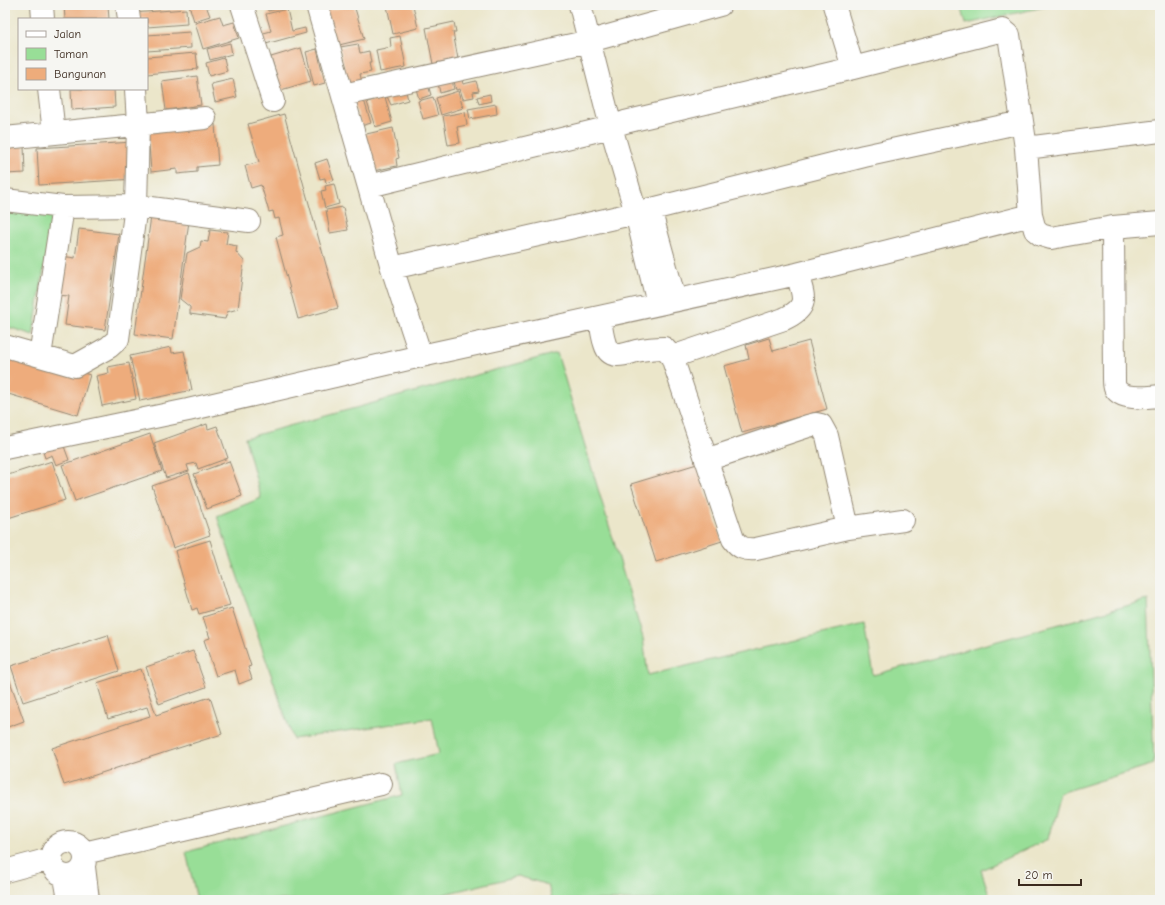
<svg xmlns="http://www.w3.org/2000/svg" width="1165" height="905" viewBox="0 0 1165 905" font-family="'Comic Neue',sans-serif">
<style>
.green{fill:#98de97;stroke:#6a845a}
.building{fill:#eeac7b}
.lines{fill:none;stroke-linecap:round;stroke-linejoin:round}
.minor-casing{stroke:#938874;stroke-width:24}
.minor{stroke:#fff;stroke-width:22}
</style>
<rect width="100%" height="100%" fill="#f6f6f2"/>
<filter id="ink" filterUnits="userSpaceOnUse"><feTurbulence type="fractalNoise" baseFrequency=".025" numOctaves="2"/><feDisplacementMap in="SourceGraphic" scale="8" xChannelSelector="R" yChannelSelector="G"/><feConvolveMatrix kernelMatrix="1 2 1 2 8 2 1 2 1" color-interpolation-filters="sRGB"/></filter>
<filter id="wash" filterUnits="userSpaceOnUse"><feTurbulence type="fractalNoise" baseFrequency=".012" numOctaves="4" result="noise"/><feDisplacementMap in="SourceGraphic" scale="16" xChannelSelector="R" yChannelSelector="G"/><feGaussianBlur stdDeviation="0.9" result="paint"/><feColorMatrix in="noise" values="0 0 0 0 0 0 0 0 0 0 0 0 0 0 0 0 0 1.4 0 .05"/><feComposite in="paint" operator="in"/></filter>
<g filter="url(#wash)">
<rect width="100%" height="100%" fill="#ebe6ca"/>
<!-- green -->
<path class="green" d="M 961,5 L 1053,5 L 966,24 Z
M 5,209 L 53,214 L 33,335 L 5,326 Z
M 557,353 L 643,638 L 648,675 L 864,624 L 873,675 L 1148,600 L 1154,764 L 1060,793 L 1048,839 L 981,870 L 991,900 L 552,900 L 548,885 L 518,876 L 420,900 L 197,900 L 186,852 L 402,795 L 396,764 L 439,754 L 432,718 L 293,739 L 217,516 L 261,498 L 245,438 Z"/>
<g id="blocks">
<!-- building -->
<path class="building" d="M 64,5 L 108,5 L 109,19 L 65,19 Z
M 189,5 L 216,5 L 207,8 L 210,16 L 194,21 Z
M 267,5 L 286,5 L 286,7 L 268,11 Z
M 354,5 L 364,39 L 335,46 L 325,11 Z
M 393,5 L 413,5 L 418,28 L 393,34 L 387,6 Z
M 186,9 L 187,24 L 147,27 L 147,19 L 133,19 L 132,13 Z
M 287,9 L 292,31 L 305,28 L 306,33 L 262,45 L 260,34 L 271,31 L 266,14 Z
M 220,16 L 223,25 L 234,22 L 239,38 L 203,49 L 195,23 Z
M 454,22 L 456,32 L 453,32 L 458,59 L 433,64 L 426,28 Z
M 190,32 L 191,48 L 147,51 L 147,35 Z
M 400,36 L 406,67 L 380,72 L 376,50 L 391,47 L 390,38 Z
M 230,43 L 232,54 L 210,60 L 207,49 Z
M 358,44 L 360,53 L 369,51 L 371,63 L 369,63 L 371,72 L 360,74 L 362,82 L 348,85 L 340,47 Z
M 301,48 L 311,81 L 281,90 L 271,57 Z
M 317,49 L 325,83 L 314,86 L 306,52 Z
M 196,53 L 198,69 L 147,74 L 147,57 Z
M 224,58 L 227,71 L 209,76 L 206,63 Z
M 460,70 L 463,84 L 476,81 L 479,91 L 473,92 L 474,97 L 463,99 L 460,89 L 456,90 L 452,72 Z
M 197,76 L 201,105 L 166,110 L 162,81 Z
M 426,78 L 431,95 L 419,99 L 414,82 Z
M 233,79 L 237,97 L 215,102 L 211,84 Z
M 452,80 L 454,89 L 440,93 L 438,83 Z
M 404,83 L 408,100 L 391,105 L 383,88 Z
M 71,89 L 114,89 L 115,107 L 72,110 Z
M 458,91 L 463,108 L 441,115 L 436,98 Z
M 490,94 L 491,101 L 479,104 L 477,97 Z
M 352,96 L 364,100 L 371,123 L 361,126 Z
M 385,97 L 392,122 L 375,127 L 367,102 Z
M 433,97 L 438,115 L 423,119 L 418,101 Z
M 496,104 L 497,114 L 470,119 L 468,109 Z
M 465,112 L 467,125 L 457,127 L 460,143 L 448,145 L 443,116 Z
M 284,114 L 338,308 L 298,319 L 276,237 L 283,235 L 279,218 L 275,219 L 273,211 L 269,212 L 261,185 L 251,188 L 245,166 L 259,162 L 248,124 Z
M 215,124 L 218,165 L 197,167 L 197,172 L 177,174 L 177,169 L 151,172 L 148,130 Z
M 393,128 L 399,158 L 396,159 L 397,166 L 373,171 L 362,135 Z
M 133,142 L 135,179 L 39,185 L 37,148 Z
M 24,146 L 25,173 L 5,174 L 5,147 Z
M 327,159 L 334,180 L 326,183 L 325,178 L 320,179 L 315,163 Z
M 334,184 L 339,204 L 325,208 L 321,191 L 326,190 L 325,186 Z
M 343,207 L 348,230 L 330,233 L 326,210 Z
M 151,216 L 189,221 L 173,339 L 135,334 Z
M 79,229 L 119,234 L 105,330 L 65,325 L 69,296 L 56,295 L 61,256 L 75,258 Z
M 210,230 L 228,232 L 226,244 L 237,246 L 236,252 L 244,261 L 238,309 L 227,312 L 225,319 L 190,314 L 190,307 L 180,299 L 187,253 L 200,247 L 201,241 L 208,242 Z
M 769,338 L 773,351 L 809,341 L 827,409 L 742,433 L 724,366 L 749,359 L 746,345 Z
M 171,347 L 172,353 L 184,351 L 192,390 L 140,401 L 130,356 Z
M 5,350 L 90,375 L 78,415 L 5,393 Z
M 129,363 L 136,399 L 102,406 L 96,376 L 109,373 L 108,367 Z
M 207,424 L 208,429 L 217,426 L 228,458 L 198,469 L 196,463 L 187,465 L 189,471 L 166,478 L 154,443 Z
M 150,434 L 162,471 L 75,501 L 62,465 Z
M 61,438 L 69,460 L 56,465 L 52,455 L 45,458 L 41,446 Z
M 52,461 L 65,500 L 5,519 L 5,476 Z
M 229,461 L 242,496 L 207,509 L 194,474 Z
M 697,464 L 722,541 L 656,562 L 631,484 Z
M 189,473 L 210,535 L 173,548 L 152,486 Z
M 210,540 L 230,605 L 199,614 L 197,608 L 192,610 L 175,551 Z
M 232,608 L 251,666 L 248,667 L 252,679 L 239,684 L 235,670 L 216,676 L 204,640 L 210,638 L 203,617 Z
M 108,635 L 119,671 L 23,702 L 11,666 Z
M 193,651 L 206,687 L 159,704 L 146,667 Z
M 5,667 L 24,721 L 5,728 Z
M 141,669 L 156,715 L 210,697 L 222,734 L 64,785 L 52,748 L 150,716 L 147,707 L 108,719 L 97,683 Z"/>
</g>
</g>
<g filter="url(#ink)">
<use href="#blocks" fill-opacity="0" stroke="#938874" stroke-width="1"/>
<g class="lines">
<defs>
<path id="minor" d="M 42,5 L 43,19
M 127,5 L 129,19
M 242,5 L 273,101
M 317,5 L 392,268 L 421,356
M 580,5 L 611,127 L 636,213 L 658,304
M 834,5 L 853,68
M 49,89 L 54,133
M 343,95 L 590,41 L 720,5
M 5,138 L 205,118
M 1026,148 L 1160,131
M 369,186 L 611,127 L 625,122 L 853,68 L 1003,30 L 1009,35 L 1026,148 L 1031,215
M 5,200 L 63,207 L 136,206 L 249,221
M 650,209 L 675,300
M 1113,227 L 1114,379 C 1114,382 1114,386 1115,388 C 1122,401 1148,397 1160,396
M 392,268 L 636,213 L 864,156 L 1022,122
M 600,317 C 601,326 602,336 605,344 C 610,361 625,354 636,351 C 646,349 655,348 664,348 L 672,357 L 733,539 C 739,548 745,550 756,549 L 848,528 L 903,520
M 5,346 L 75,366 L 109,347 L 118,339 L 136,206 L 138,124 L 136,89
M 40,356 L 63,207
M 672,357 L 784,319 C 810,307 804,297 797,274
M 5,448 L 188,410 L 421,356 L 797,274 L 1031,215 L 1035,230 L 1041,235 L 1051,238 L 1113,227 L 1160,223
M 706,460 L 808,426 L 816,424 L 821,425 L 827,436 L 848,528
M51 859a17 17 0 1 1 34 0a17 17 0 1 1-34 0Z
M 84,853 L 381,784
M 84,867 L 88,900
M 5,871 L 50,859
M 65,877 L 69,900"/>
</defs>
<!-- minor casing -->
<use href="#minor" class="minor-casing"/>
<!-- minor -->
<use href="#minor" class="minor"/>
</g>
</g>
<!-- margin -->
<rect width="1165" height="905" fill="none" stroke="#f6f6f2" stroke-width="20"/>
<!-- legend -->
<rect x="18" y="18" width="130" height="72" fill="#f6f6f2" stroke="#aba49d"/>
<rect x="26" y="31" width="20" height="6" fill="#ffffff" stroke="#aba49d"/>
<text x="54" y="38" font-size="12" fill="#3b2a1e">Jalan</text>
<rect x="26" y="48" width="20" height="12" fill="#98de97" stroke="#aba49d"/>
<text x="54" y="58" font-size="12" fill="#3b2a1e">Taman</text>
<rect x="26" y="68" width="20" height="12" fill="#eeac7b" stroke="#aba49d"/>
<text x="54" y="78" font-size="12" fill="#3b2a1e">Bangunan</text>
<!-- scale -->
<path d="M1019 879v6h62v-6" fill="none" stroke="#3b2a1e" stroke-width="2"/>
<text x="1025" y="879" font-size="12" fill="#3b2a1e" stroke="#f6f6f2" stroke-width="3" paint-order="stroke">20 m</text>
</svg>
